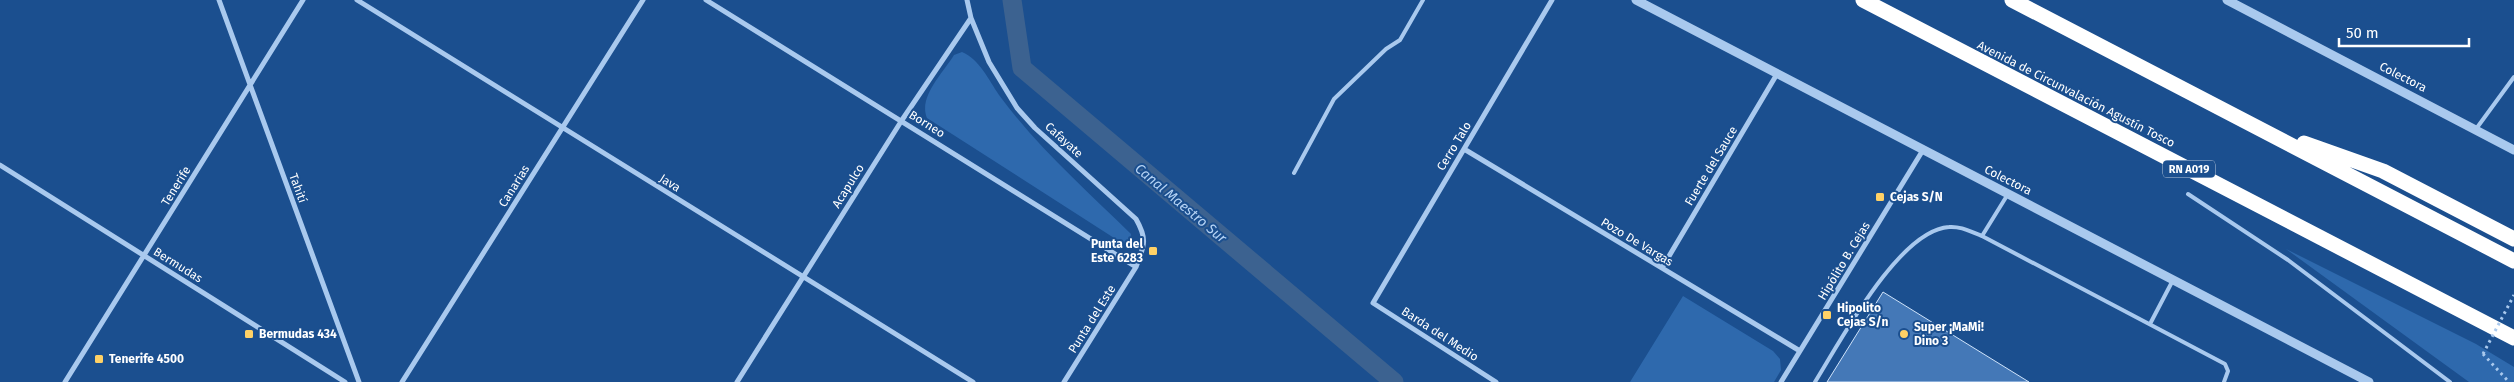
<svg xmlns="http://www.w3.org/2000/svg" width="2514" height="382" viewBox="0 0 2514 382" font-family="'Fira Sans',sans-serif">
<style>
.green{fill:#2e69ad}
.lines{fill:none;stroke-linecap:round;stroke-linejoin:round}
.canal{stroke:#3c6290;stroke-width:19}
.building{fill:#4478b7;stroke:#cfe3fa}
.path{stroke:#a9c9ee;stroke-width:3;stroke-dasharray:2.5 4;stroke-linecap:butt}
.service{stroke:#a9c9ee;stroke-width:4}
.minor{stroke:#a9c9ee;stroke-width:5}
.tertiary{stroke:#a9c9ee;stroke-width:9}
.motorway{stroke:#fff;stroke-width:15}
.path-bridge{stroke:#a9c9ee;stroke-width:3;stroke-dasharray:2.5 4;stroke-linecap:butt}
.poi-dot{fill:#ffd166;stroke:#1b4f8f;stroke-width:2}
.labels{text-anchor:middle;stroke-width:4;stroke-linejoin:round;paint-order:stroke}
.shield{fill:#1b4f8f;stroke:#bbcadd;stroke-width:1}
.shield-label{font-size:11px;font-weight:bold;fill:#fff}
.street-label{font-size:12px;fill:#fff;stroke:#1b4f8f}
.poi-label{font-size:12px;font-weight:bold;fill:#fff;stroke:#1b4f8f;text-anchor:start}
.water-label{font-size:14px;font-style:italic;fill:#b5d3f5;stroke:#1b4f8f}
</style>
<rect width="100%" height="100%" fill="#1b4f8f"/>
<!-- green -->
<path class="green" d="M 962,52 C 979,59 989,80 999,95 C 1037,147 1086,190 1131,234 L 1130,242 L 1125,245 L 927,118 C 918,97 943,73 954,55 Z
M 2286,249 L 2476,344 L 2514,367 L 2514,382 L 2469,382 Z
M 1683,296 L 1773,351 L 1780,359 L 1781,370 L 1774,382 L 1630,382 Z"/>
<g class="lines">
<!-- canal -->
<path class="canal" d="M 1012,0 L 1022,68 L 1394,382"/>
</g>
<!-- building -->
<path class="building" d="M 1883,292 L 2029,382 L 1827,382 Z"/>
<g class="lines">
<!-- path -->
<path class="path" d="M 2483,354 L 2509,382"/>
<!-- service -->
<path class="service" d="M 2476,129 L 2514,77
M 1294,173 L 1334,99 L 1386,49 L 1400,40 L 1423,0
M 2188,194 L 2288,260 L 2450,382
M 1982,236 L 2008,194
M 2150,324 L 2173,280
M 1815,382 C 1840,342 1899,230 1949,227 C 1961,226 1971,232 1982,236 L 2225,364 L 2228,371 L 2224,382"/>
<!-- minor -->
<path class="minor" d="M 219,0 L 359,382
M 357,0 L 973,382
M 706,0 L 1136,267
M 967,0 L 971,18 L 989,62 L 1017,108 L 1035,128 L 1136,219 C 1148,240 1144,246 1136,267 L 1064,382
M 1464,149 L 1800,351
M 0,165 L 345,382
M 1662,268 L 1777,74
M 65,382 L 303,0
M 402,382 L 643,0
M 737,382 L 902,120 L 971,18
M 1496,382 L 1373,303 L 1552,0
M 1781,382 L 1923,150"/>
<!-- tertiary -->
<path class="tertiary" d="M 1636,0 L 2369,382
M 2227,0 L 2514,150"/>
<!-- motorway -->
<path class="motorway" d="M 1863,0 L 2514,338
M 2012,0 L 2514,261
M 2304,143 L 2383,171 L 2514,239"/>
<!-- path-bridge -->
<path class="path-bridge" d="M 2483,354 L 2514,295"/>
</g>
<!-- markers -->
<g class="poi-dot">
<rect x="1875" y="192" width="10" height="10" rx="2.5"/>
<rect x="1148" y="246" width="10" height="10" rx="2.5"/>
<rect x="1822" y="310" width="10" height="10" rx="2.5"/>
<rect x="244" y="329" width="10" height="10" rx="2.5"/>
<circle cx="1904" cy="334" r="5"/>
<rect x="94" y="354" width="10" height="10" rx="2.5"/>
</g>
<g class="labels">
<!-- shield labels -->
<rect class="shield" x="2163" y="160.5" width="52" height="17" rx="4"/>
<g class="shield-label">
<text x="2189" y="173">RN A019</text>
</g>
<!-- street labels -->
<g class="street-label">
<text transform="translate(2403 77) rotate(27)" y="4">Colectora</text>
<text transform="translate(2076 94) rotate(27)" y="4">Avenida de Circunvalación Agustín Tosco</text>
<text transform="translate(927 124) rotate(32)" y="4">Borneo</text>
<text transform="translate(1064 140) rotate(42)" y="4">Cafayate</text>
<text transform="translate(1454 146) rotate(-59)" y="4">Cerro Talo</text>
<text transform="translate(1711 166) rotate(-59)" y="4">Fuerte del Sauce</text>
<text transform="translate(2008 180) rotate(27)" y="4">Colectora</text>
<text transform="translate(670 183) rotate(32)" y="4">Java</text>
<text transform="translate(176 186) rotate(-58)" y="4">Tenerife</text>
<text transform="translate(514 186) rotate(-58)" y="4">Canarias</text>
<text transform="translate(848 186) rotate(-58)" y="4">Acapulco</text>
<text transform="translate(298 188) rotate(70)" y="4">Tahití</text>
<text transform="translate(1637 242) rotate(31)" y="4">Pozo De Vargas</text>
<text transform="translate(1844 261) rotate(-59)" y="4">Hipólito B. Cejas</text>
<text transform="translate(178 265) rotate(32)" y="4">Bermudas</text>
<text transform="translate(1092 319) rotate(-58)" y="4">Punta del Este</text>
<text transform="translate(1440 334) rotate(33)" y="4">Barda del Medio</text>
</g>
<!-- poi labels -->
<g class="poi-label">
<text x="1890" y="201">Cejas S/N</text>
<text x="1143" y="248" text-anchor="end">Punta del<tspan x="1143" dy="14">Este 6283</tspan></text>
<text x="1837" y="312">Hipolito<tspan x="1837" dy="14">Cejas S/n</tspan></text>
<text x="1914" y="331">Super ¡MaMi!<tspan x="1914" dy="14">Dino 3</tspan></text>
<text x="259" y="338">Bermudas 434</text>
<text x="109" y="363">Tenerife 4500</text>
</g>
<!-- water labels -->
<g class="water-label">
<text transform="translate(1181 203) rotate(40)" y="5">Canal Maestro Sur</text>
</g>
</g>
<!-- scale -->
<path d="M2339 38v8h130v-8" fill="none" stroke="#ffffff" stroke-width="2.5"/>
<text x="2346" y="38" font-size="15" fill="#ffffff" stroke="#1b4f8f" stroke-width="4" paint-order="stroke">50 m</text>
</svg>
